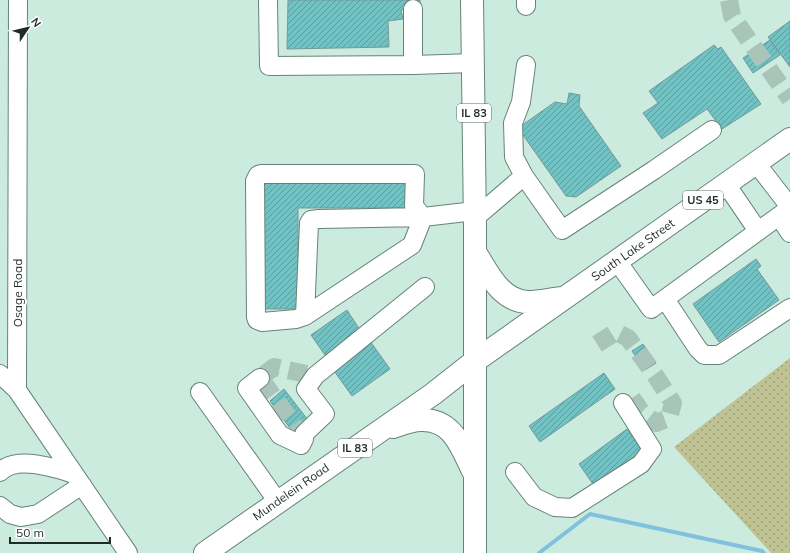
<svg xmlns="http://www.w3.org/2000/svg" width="790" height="553" viewBox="0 0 790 553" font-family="Mulish,sans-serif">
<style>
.park{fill:url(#park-dots)}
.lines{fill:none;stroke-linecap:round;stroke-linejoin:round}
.stream{stroke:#80c1de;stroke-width:4}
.building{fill:url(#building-hatch);stroke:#779899}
.minor-tunnel{stroke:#a9c5ba;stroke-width:18;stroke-dasharray:18 9;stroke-linecap:butt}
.minor-casing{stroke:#678378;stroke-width:20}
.major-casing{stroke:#678378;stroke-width:24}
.minor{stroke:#fff;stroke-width:18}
.major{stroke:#fff;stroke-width:22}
.labels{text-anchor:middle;stroke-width:4;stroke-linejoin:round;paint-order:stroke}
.shield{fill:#fff;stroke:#626b68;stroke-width:1}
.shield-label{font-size:11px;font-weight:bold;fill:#1f2b27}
.street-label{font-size:12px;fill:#1f2b27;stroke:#fff}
</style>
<defs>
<pattern id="park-dots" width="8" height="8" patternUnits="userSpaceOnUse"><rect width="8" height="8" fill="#bfc293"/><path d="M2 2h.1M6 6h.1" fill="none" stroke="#9b9e78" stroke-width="1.8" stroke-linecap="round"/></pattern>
<pattern id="building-hatch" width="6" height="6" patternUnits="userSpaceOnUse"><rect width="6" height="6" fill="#72c1c3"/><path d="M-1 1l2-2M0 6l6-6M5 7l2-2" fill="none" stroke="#5d9d9e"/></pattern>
</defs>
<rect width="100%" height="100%" fill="#ccebdf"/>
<!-- park -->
<path class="park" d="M 790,358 L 790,553 L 771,553 L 674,447 Z"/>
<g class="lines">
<!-- stream -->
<path class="stream" d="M 539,553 L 590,514 L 762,551 L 764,553"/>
</g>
<!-- building -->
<path class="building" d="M 288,0 L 420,0 L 420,9 L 401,10 L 403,19 L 388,21 L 389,47 L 287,49 Z
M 790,21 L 790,67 L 768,37 Z
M 770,40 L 780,55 L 753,73 L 743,58 Z
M 714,45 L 718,49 L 721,47 L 761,104 L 722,129 L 707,109 L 662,139 L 643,113 L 658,103 L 649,91 Z
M 569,93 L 580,95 L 579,106 L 621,166 L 576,197 L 566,196 L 518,128 L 555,102 L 567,104 Z
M 261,179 L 406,179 L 406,208 L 298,208 L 298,309 L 261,309 Z
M 756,259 L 761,266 L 757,269 L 779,300 L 719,342 L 693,304 Z
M 347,310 L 360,330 L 325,355 L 311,335 Z
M 370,341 L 390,369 L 352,396 L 332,368 Z
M 643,344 L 656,363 L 645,370 L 632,351 Z
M 604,373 L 615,389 L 540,442 L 529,426 Z
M 284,389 L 308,420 L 292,431 L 270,401 Z
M 627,429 L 644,453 L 595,487 L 579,464 Z"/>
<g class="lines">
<!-- minor-tunnel -->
<path class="minor-tunnel" d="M 729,0 L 732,16 L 790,99
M 597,344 L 616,332 L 628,338 L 655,375 L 673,403 L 669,418 L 656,423 L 641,411 L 632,398
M 304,439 L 260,378 L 274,367 L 315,376"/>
<defs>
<path id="minor" d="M 18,0 L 17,390 L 128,553
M 268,0 L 269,66 L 413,65
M 526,0 L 526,6
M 413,9 L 413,65 L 473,63
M 526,65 L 521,102 L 513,123 L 514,157 L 524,176 L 562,230 L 654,170 L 712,130
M 756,163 L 790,207
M 726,184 L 758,231
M 779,216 L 790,233
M 475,218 L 524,176
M 617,261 L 651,309 L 790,208
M 665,299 L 698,349 L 704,355 L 719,355 L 790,308
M 305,316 L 309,223 L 311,220 L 319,219 L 423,217 L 412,245 L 305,316 L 296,319 L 262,322 L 257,320 L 256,317 L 255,181 L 258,175 L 261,174 L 415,174 L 414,206 L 423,217 L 475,211
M 0,374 L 17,390
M 260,378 L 247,388 L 280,435 L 301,445 L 304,439 L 304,434 L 325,414 L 306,389 L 315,376 L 425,287
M 200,392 L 278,502
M 0,472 C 16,455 56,468 74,474
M 515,472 L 534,497 L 555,507 L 572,508 L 641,464 L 652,449 L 623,403
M 0,506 L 10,514 L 21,517 L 38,514 L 82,485"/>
<path id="major" d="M 472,0 L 475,226 L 475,553
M 475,252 C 488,272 500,301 528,302 C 539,302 551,299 562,298
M 393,427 C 402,424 412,420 421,420 C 453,419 461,447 473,471
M 205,553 L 433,394 L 475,361 L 790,139"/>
</defs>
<!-- minor casing -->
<use href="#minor" class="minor-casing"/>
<!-- major casing -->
<use href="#major" class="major-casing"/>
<!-- minor -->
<use href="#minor" class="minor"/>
<!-- major -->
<use href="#major" class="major"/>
</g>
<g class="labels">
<!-- shield labels -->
<g class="shield">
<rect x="457" y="104" width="34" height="18" rx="3"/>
<rect x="683" y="191" width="40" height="18" rx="3"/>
<rect x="338" y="439" width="34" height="18" rx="3"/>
</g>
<g class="shield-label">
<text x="474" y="117">IL 83</text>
<text x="703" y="204">US 45</text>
<text x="355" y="452">IL 83</text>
</g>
<!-- street labels -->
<g class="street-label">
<text transform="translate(633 250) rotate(-35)" y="4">South Lake Street</text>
<text transform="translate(18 293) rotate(-90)" y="4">Osage Road</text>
<text transform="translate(291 492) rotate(-35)" y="4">Mundelein Road</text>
</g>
</g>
<!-- north arrow -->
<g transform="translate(28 28) rotate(55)" stroke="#ffffff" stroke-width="3" paint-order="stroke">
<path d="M0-3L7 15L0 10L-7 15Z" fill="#1f2b27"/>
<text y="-6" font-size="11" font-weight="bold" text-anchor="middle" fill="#1f2b27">N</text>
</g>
<!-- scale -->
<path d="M10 537v6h100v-6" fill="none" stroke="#1f2b27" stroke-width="2"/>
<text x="16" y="537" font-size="12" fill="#1f2b27" stroke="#ffffff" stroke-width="3" paint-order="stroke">50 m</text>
</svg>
